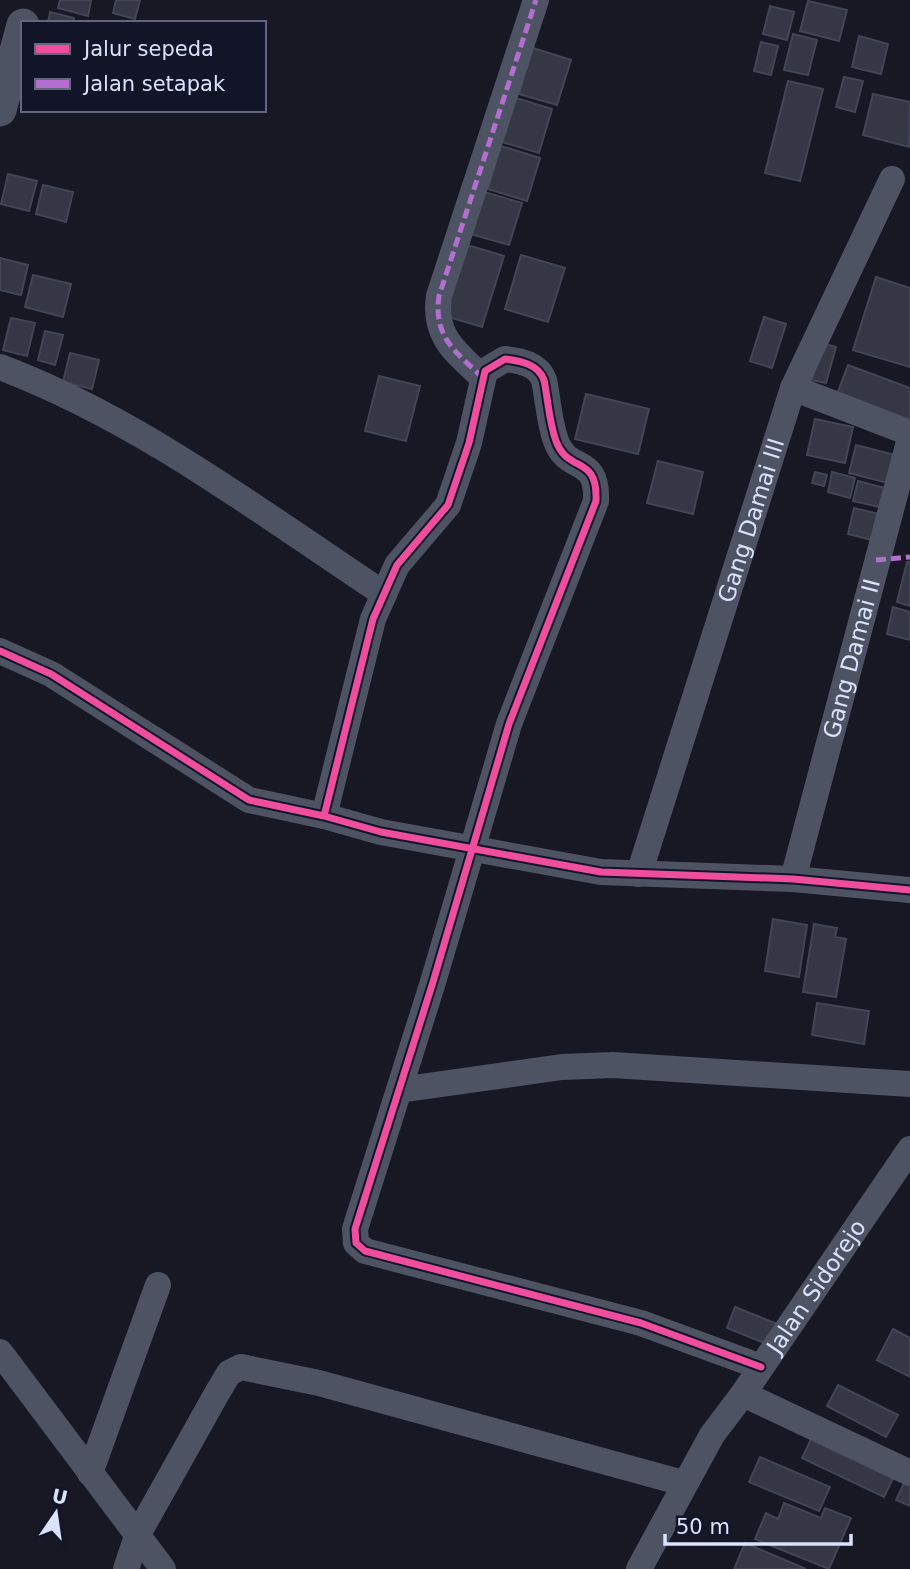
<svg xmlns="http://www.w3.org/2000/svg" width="910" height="1569" viewBox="0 0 910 1569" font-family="'DejaVu Sans',sans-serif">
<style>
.building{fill:#353744;stroke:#424556;stroke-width:2}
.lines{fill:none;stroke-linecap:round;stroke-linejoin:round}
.minor{stroke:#4d5363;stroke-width:26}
.tertiary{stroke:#4d5363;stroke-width:33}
.quiet{stroke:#b36fd0;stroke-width:5;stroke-dasharray:10 5;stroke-linecap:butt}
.cycleway-casing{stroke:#121528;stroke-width:11}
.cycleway{stroke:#ef4d9e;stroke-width:7}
.labels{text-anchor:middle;stroke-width:5;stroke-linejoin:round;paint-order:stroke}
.street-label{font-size:23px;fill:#dbe2fd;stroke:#121528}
</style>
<rect width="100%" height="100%" fill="#171823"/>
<!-- building -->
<path class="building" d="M 60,0 L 91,0 L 88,16 L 58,8 Z
M 116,0 L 140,0 L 135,19 L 113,13 Z
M 808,1 L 847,10 L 839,41 L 800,31 Z
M 770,6 L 794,12 L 787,40 L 763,34 Z
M 50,12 L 74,18 L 73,23 L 48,23 Z
M 793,34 L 817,40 L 808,75 L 784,70 Z
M 859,36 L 888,44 L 881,74 L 852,67 Z
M 761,42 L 778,46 L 771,75 L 754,71 Z
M 533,48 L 571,60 L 557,105 L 519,94 Z
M 844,77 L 863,81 L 855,112 L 836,107 Z
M 788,81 L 823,89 L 800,181 L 765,173 Z
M 873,94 L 910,102 L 909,147 L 863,135 Z
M 516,98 L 552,109 L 539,153 L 502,142 Z
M 501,146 L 540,158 L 527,201 L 488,189 Z
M 8,174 L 37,181 L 29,211 L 1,204 Z
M 43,185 L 73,192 L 66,222 L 36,214 Z
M 484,192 L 522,203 L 509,245 L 471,234 Z
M 464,244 L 504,256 L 482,327 L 442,315 Z
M 521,255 L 565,268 L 548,322 L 505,309 Z
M 0,258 L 28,265 L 21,295 L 0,290 Z
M 33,275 L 71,284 L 63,317 L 25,307 Z
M 876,277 L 910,288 L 910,367 L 853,350 Z
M 764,317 L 786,324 L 772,368 L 750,361 Z
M 11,318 L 35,323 L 27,356 L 3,350 Z
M 45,331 L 63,335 L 55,365 L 38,360 Z
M 821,343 L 836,347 L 826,383 L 812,380 Z
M 70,353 L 99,360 L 92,389 L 63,382 Z
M 848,365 L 910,388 L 910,424 L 836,397 Z
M 379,376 L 420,386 L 406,441 L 365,431 Z
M 586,394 L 649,409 L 638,454 L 575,439 Z
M 815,419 L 853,427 L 845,463 L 807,455 Z
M 856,445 L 895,455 L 888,483 L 849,473 Z
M 658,461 L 703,472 L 693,514 L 647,503 Z
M 815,472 L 827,475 L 824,486 L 812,483 Z
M 832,472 L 855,478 L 850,498 L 828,492 Z
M 858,481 L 889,489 L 884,508 L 853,501 Z
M 854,508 L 879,514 L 872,540 L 848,534 Z
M 907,562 L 910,562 L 910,606 L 897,602 Z
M 893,607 L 910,612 L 910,640 L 887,634 Z
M 773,919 L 807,925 L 799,977 L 765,971 Z
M 814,924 L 837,928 L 835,937 L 846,939 L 836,997 L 803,992 Z
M 817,1003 L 869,1011 L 864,1044 L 812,1035 Z
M 735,1307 L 780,1325 L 772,1346 L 727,1328 Z
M 893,1329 L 910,1338 L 910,1377 L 877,1360 Z
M 838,1385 L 898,1415 L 886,1437 L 827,1406 Z
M 814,1433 L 896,1472 L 884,1497 L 802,1458 Z
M 760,1457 L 830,1487 L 819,1511 L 749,1482 Z
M 908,1475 L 910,1476 L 910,1506 L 896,1500 Z
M 784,1503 L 821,1518 L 825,1508 L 851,1518 L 829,1569 L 755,1539 L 766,1513 L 778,1519 Z
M 745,1543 L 806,1569 L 734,1569 Z"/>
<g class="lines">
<!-- minor -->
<g class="minor">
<path d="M 0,367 C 140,420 260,512 384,594"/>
<path d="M 483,378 C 456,352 433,337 439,296 L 536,0"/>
<path d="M 793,388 L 910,433"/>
<path d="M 0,651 L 51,674 L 249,800 L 324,816 L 381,832 L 601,872 L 793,879 L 910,890"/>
<path d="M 324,816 L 373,619 L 397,565 L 448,505 L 469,443 L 485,371 L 505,359 C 521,361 538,364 544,380 C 548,399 549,422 556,441 C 568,474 598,454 596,501 L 509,724 L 433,982 L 355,1229 L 356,1243 L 365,1251 L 641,1323 L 761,1367"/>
<path id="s1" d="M 639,874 L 793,388 L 892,179"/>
<path id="s2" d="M 793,879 L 910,438"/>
<path d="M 399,1090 L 562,1067 L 613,1065 L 910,1084"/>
<path d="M 0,1352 L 163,1569"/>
<path d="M 743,1394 L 910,1473"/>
<path d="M 90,1473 L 158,1285"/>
<path d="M 126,1569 L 137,1536 L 216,1395 L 229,1373 L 241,1367 L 319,1383 L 683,1483"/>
<path id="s3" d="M 639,1569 L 712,1435 L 743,1394 L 910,1149"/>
</g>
<!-- tertiary -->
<path class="tertiary" d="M 0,110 L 23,25"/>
<!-- quiet -->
<path class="quiet" d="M 483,378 C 456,352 433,337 439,296 L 536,0
M 876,560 L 910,557"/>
<defs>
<path id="cycleway" d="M 0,651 L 51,674 L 249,800 L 324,816 L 381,832 L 601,872 L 793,879 L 910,890
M 324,816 L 373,619 L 397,565 L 448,505 L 469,443 L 485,371 L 505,359 C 521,361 538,364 544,380 C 548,399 549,422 556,441 C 568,474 598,454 596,501 L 509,724 L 433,982 L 355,1229 L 356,1243 L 365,1251 L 641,1323 L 761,1367"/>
</defs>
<!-- cycleway casing -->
<use href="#cycleway" class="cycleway-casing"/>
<!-- cycleway -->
<use href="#cycleway" class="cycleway"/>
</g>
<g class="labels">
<!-- street labels -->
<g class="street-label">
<text dy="8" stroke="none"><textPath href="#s1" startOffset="371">Gang Damai III</textPath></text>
<text dy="8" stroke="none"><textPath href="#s2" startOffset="228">Gang Damai II</textPath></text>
<text dy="8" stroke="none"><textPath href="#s3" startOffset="334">Jalan Sidorejo</textPath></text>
</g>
</g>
<!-- legend -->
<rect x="21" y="21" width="245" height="91" fill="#121528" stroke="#62677d" stroke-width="2"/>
<rect x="35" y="44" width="35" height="10" fill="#ef4d9e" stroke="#62677d" stroke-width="2"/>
<text x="84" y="56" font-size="21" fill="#dbe2fd">Jalur sepeda</text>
<rect x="35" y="79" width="35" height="10" fill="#b36fd0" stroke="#62677d" stroke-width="2"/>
<text x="84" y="91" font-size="21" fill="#dbe2fd">Jalan setapak</text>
<!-- north arrow -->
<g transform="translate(56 1513) rotate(13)" stroke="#121528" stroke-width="5" paint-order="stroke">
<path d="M0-5L12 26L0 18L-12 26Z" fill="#dbe2fd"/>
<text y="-10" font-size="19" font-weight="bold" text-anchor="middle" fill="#dbe2fd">U</text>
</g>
<!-- scale -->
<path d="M665 1534v10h186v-10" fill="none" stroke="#dbe2fd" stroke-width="3.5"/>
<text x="676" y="1534" font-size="21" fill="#dbe2fd" stroke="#121528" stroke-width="5" paint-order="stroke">50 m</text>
</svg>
